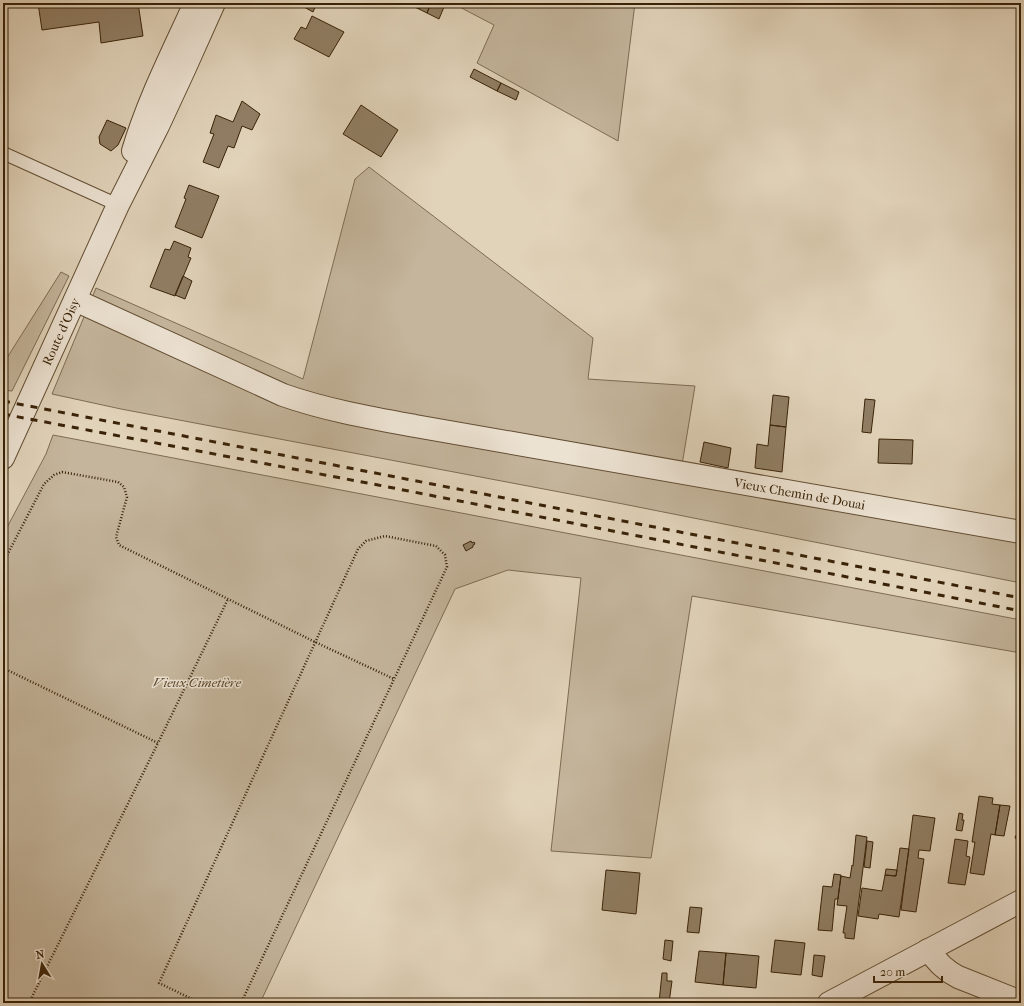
<svg xmlns="http://www.w3.org/2000/svg" width="1024" height="1006" viewBox="0 0 1024 1006" font-family="'IM FELL French Canon',serif">
<style>
.green{fill:#c4b59c;stroke:#7e6c52}
.building{fill:#907e64;stroke:#392207}
.lines{fill:none;stroke-linecap:round;stroke-linejoin:round}
.service-casing{stroke:#634e34;stroke-width:14}
.minor-casing{stroke:#634e34;stroke-width:24}
.tertiary-casing{stroke:#634e34;stroke-width:24}
.path{stroke:#392207;stroke-width:2.5;stroke-dasharray:1 2;stroke-linecap:butt}
.service{stroke:#ece2d2;stroke-width:12}
.minor{stroke:#ece2d2;stroke-width:22}
.tertiary{stroke:#ece2d2;stroke-width:22}
.rail{stroke:#392207;stroke-width:3;stroke-dasharray:7 7;stroke-linecap:butt}
.labels{text-anchor:middle;stroke-width:3;stroke-linejoin:round;paint-order:stroke}
.street-label{font-size:13px;fill:#392207;stroke:#ece2d2}
.park-label{font-size:13px;font-style:italic;fill:#5c472c;stroke:#ece2d2}
</style>
<rect width="100%" height="100%" fill="#e1d3ba"/>
<filter id="stains"><feTurbulence type="fractalNoise" baseFrequency=".005" numOctaves="4"/><feColorMatrix values="0 0 0 0 .2 0 0 0 0 .09 0 0 0 0 .02 0 0 0 .5 -.17"/></filter>
<radialGradient id="worn" r=".72"><stop offset=".6" stop-color="#630" stop-opacity="0"/><stop offset="1" stop-color="#630" stop-opacity=".3"/></radialGradient>
<!-- green -->
<path class="green" d="M 452,3 L 635,3 L 618,141 L 477,63 L 494,25 Z
M 369,167 L 593,338 L 588,379 L 695,386 L 683,459 L 678,480 L 1021,538 L 1021,583 L 623,504 L 121,409 L 52,394 L 96,288 L 303,379 L 355,179 Z
M 61,272 L 69,276 L 12,391 L 3,390 L 3,360 L 5,361 Z
M 53,435 L 1021,620 L 1021,653 L 692,596 L 651,858 L 551,851 L 581,578 L 508,570 L 455,589 L 260,1003 L 3,1003 L 3,535 L 46,454 Z"/>
<!-- building -->
<path class="building" d="M 38,3 L 138,3 L 143,36 L 101,43 L 99,22 L 42,30 Z
M 297,3 L 317,3 L 313,12 Z
M 405,3 L 421,3 L 419,9 Z
M 421,3 L 431,3 L 427,13 L 419,9 Z
M 431,3 L 434,3 L 444,7 L 439,19 L 427,13 Z
M 312,16 L 344,32 L 329,57 L 294,39 L 301,27 L 306,29 Z
M 474,69 L 501,83 L 497,91 L 470,77 Z
M 501,83 L 519,92 L 516,100 L 497,91 Z
M 242,101 L 260,114 L 252,130 L 242,126 L 234,148 L 228,146 L 219,168 L 203,162 L 214,134 L 210,133 L 216,115 L 233,122 Z
M 361,105 L 398,130 L 381,157 L 343,134 Z
M 107,120 L 126,128 L 118,145 L 111,151 L 100,144 L 99,137 Z
M 189,185 L 219,196 L 202,238 L 175,227 L 186,199 L 184,198 Z
M 174,241 L 191,248 L 188,257 L 191,258 L 175,296 L 150,287 L 165,249 L 170,250 Z
M 183,276 L 192,281 L 185,299 L 175,295 Z
M 773,395 L 789,397 L 786,427 L 770,425 Z
M 865,399 L 875,400 L 871,433 L 862,432 Z
M 770,425 L 786,427 L 782,472 L 755,468 L 757,444 L 768,446 Z
M 879,439 L 913,440 L 912,464 L 878,463 Z
M 704,442 L 731,448 L 728,468 L 700,462 Z
M 471,541 L 472,543 L 474,542 L 475,544 L 473,545 L 473,547 L 466,551 L 463,545 Z
M 979,796 L 993,798 L 992,804 L 1000,805 L 995,835 L 991,834 L 984,875 L 970,873 L 975,842 L 972,842 Z
M 1000,805 L 1010,806 L 1004,836 L 995,835 Z
M 959,813 L 963,814 L 962,820 L 964,820 L 962,831 L 956,830 Z
M 913,815 L 935,818 L 930,851 L 919,850 L 918,858 L 924,859 L 916,912 L 901,910 Z
M 1020,830 L 1021,830 L 1021,848 L 1015,837 Z
M 856,835 L 867,837 L 854,939 L 845,938 L 845,933 L 843,933 L 847,906 L 837,905 L 841,876 L 850,878 L 852,865 L 853,866 Z
M 955,839 L 968,841 L 966,856 L 970,857 L 965,885 L 948,883 Z
M 867,841 L 873,842 L 870,868 L 864,867 Z
M 900,848 L 909,849 L 899,917 L 879,914 L 878,919 L 858,916 L 862,888 L 882,891 L 885,875 L 896,876 Z
M 886,869 L 897,870 L 896,876 L 885,875 Z
M 606,870 L 640,873 L 636,914 L 602,910 Z
M 834,874 L 841,875 L 838,899 L 835,899 L 832,931 L 818,930 L 823,886 L 832,887 Z
M 690,907 L 702,908 L 699,933 L 687,932 Z
M 665,940 L 673,941 L 671,961 L 663,959 Z
M 775,940 L 805,943 L 801,975 L 771,972 Z
M 699,951 L 726,953 L 723,985 L 695,982 Z
M 726,953 L 759,956 L 756,988 L 723,985 Z
M 814,955 L 825,956 L 822,977 L 812,975 Z
M 662,973 L 667,973 L 667,981 L 672,981 L 669,1003 L 659,1003 Z"/>
<g class="lines">
<defs>
<path id="service" d="M 3,153 L 118,205"/>
<g id="minor">
<path id="s1" d="M 75,300 L 283,395 C 326,410 371,418 415,426 L 1021,532"/>
<path d="M 928,950 C 938,962 944,970 958,977 L 1021,1002"/>
<path d="M 829,1003 L 1021,901"/>
</g>
<g id="tertiary">
<path d="M 133,151 C 148,100 173,52 195,3"/>
<path id="s2" d="M 3,458 L 118,205 L 158,126 L 184,70 L 214,3"/>
</g>
</defs>
<!-- service casing -->
<use href="#service" class="service-casing"/>
<!-- minor casing -->
<use href="#minor" class="minor-casing"/>
<!-- tertiary casing -->
<use href="#tertiary" class="tertiary-casing"/>
<!-- path -->
<path class="path" d="M 3,563 L 44,484 L 54,475 L 62,472 L 118,482 L 124,487 L 127,497 L 116,537 L 119,545 L 315,642 L 394,679
M 3,668 L 158,743 L 228,599
M 29,1003 L 158,743
M 200,1003 L 159,983 L 358,549 L 366,541 L 385,536 L 436,546 L 445,555 L 447,567 L 241,1003"/>
<!-- service -->
<use href="#service" class="service"/>
<!-- minor -->
<use href="#minor" class="minor"/>
<!-- tertiary -->
<use href="#tertiary" class="tertiary"/>
<!-- rail -->
<path class="rail" d="M 3,401 L 1021,598
M 3,414 L 378,485 L 1021,611"/>
</g>
<g class="labels">
<!-- street labels -->
<g class="street-label">
<text dy="5" stroke="none"><textPath href="#s2" startOffset="139">Route d'Oisy</textPath></text>
<text dy="5" stroke="none"><textPath href="#s1" startOffset="755">Vieux Chemin de Douai</textPath></text>
</g>
<!-- park labels -->
<g class="park-label">
<text x="197" y="687">Vieux Cimetière</text>
</g>
</g>
<!-- margin -->
<rect width="1024" height="1006" fill="none" stroke="#e1d3ba" stroke-width="16"/>
<rect x="4" y="4" width="1016" height="998" fill="none" stroke="#392207" stroke-width="2"/>
<rect x="8" y="8" width="1008" height="990" fill="none" stroke="#392207"/>
<!-- north arrow -->
<g transform="translate(42 964) rotate(349)" stroke="#ece2d2" stroke-width="3" paint-order="stroke">
<path d="M0-3L7 15L0 10L-7 15Z" fill="#392207"/>
<text y="-6" font-size="11" font-weight="bold" text-anchor="middle" fill="#392207">N</text>
</g>
<!-- scale -->
<path d="M874 976v6h68v-6" fill="none" stroke="#392207" stroke-width="2"/>
<text x="880" y="976" font-size="12" fill="#392207" stroke="#ece2d2" stroke-width="3" paint-order="stroke">20 m</text>
<rect width="100%" height="100%" filter="url(#stains)"/>
<rect width="100%" height="100%" fill="url(#worn)"/>
</svg>
